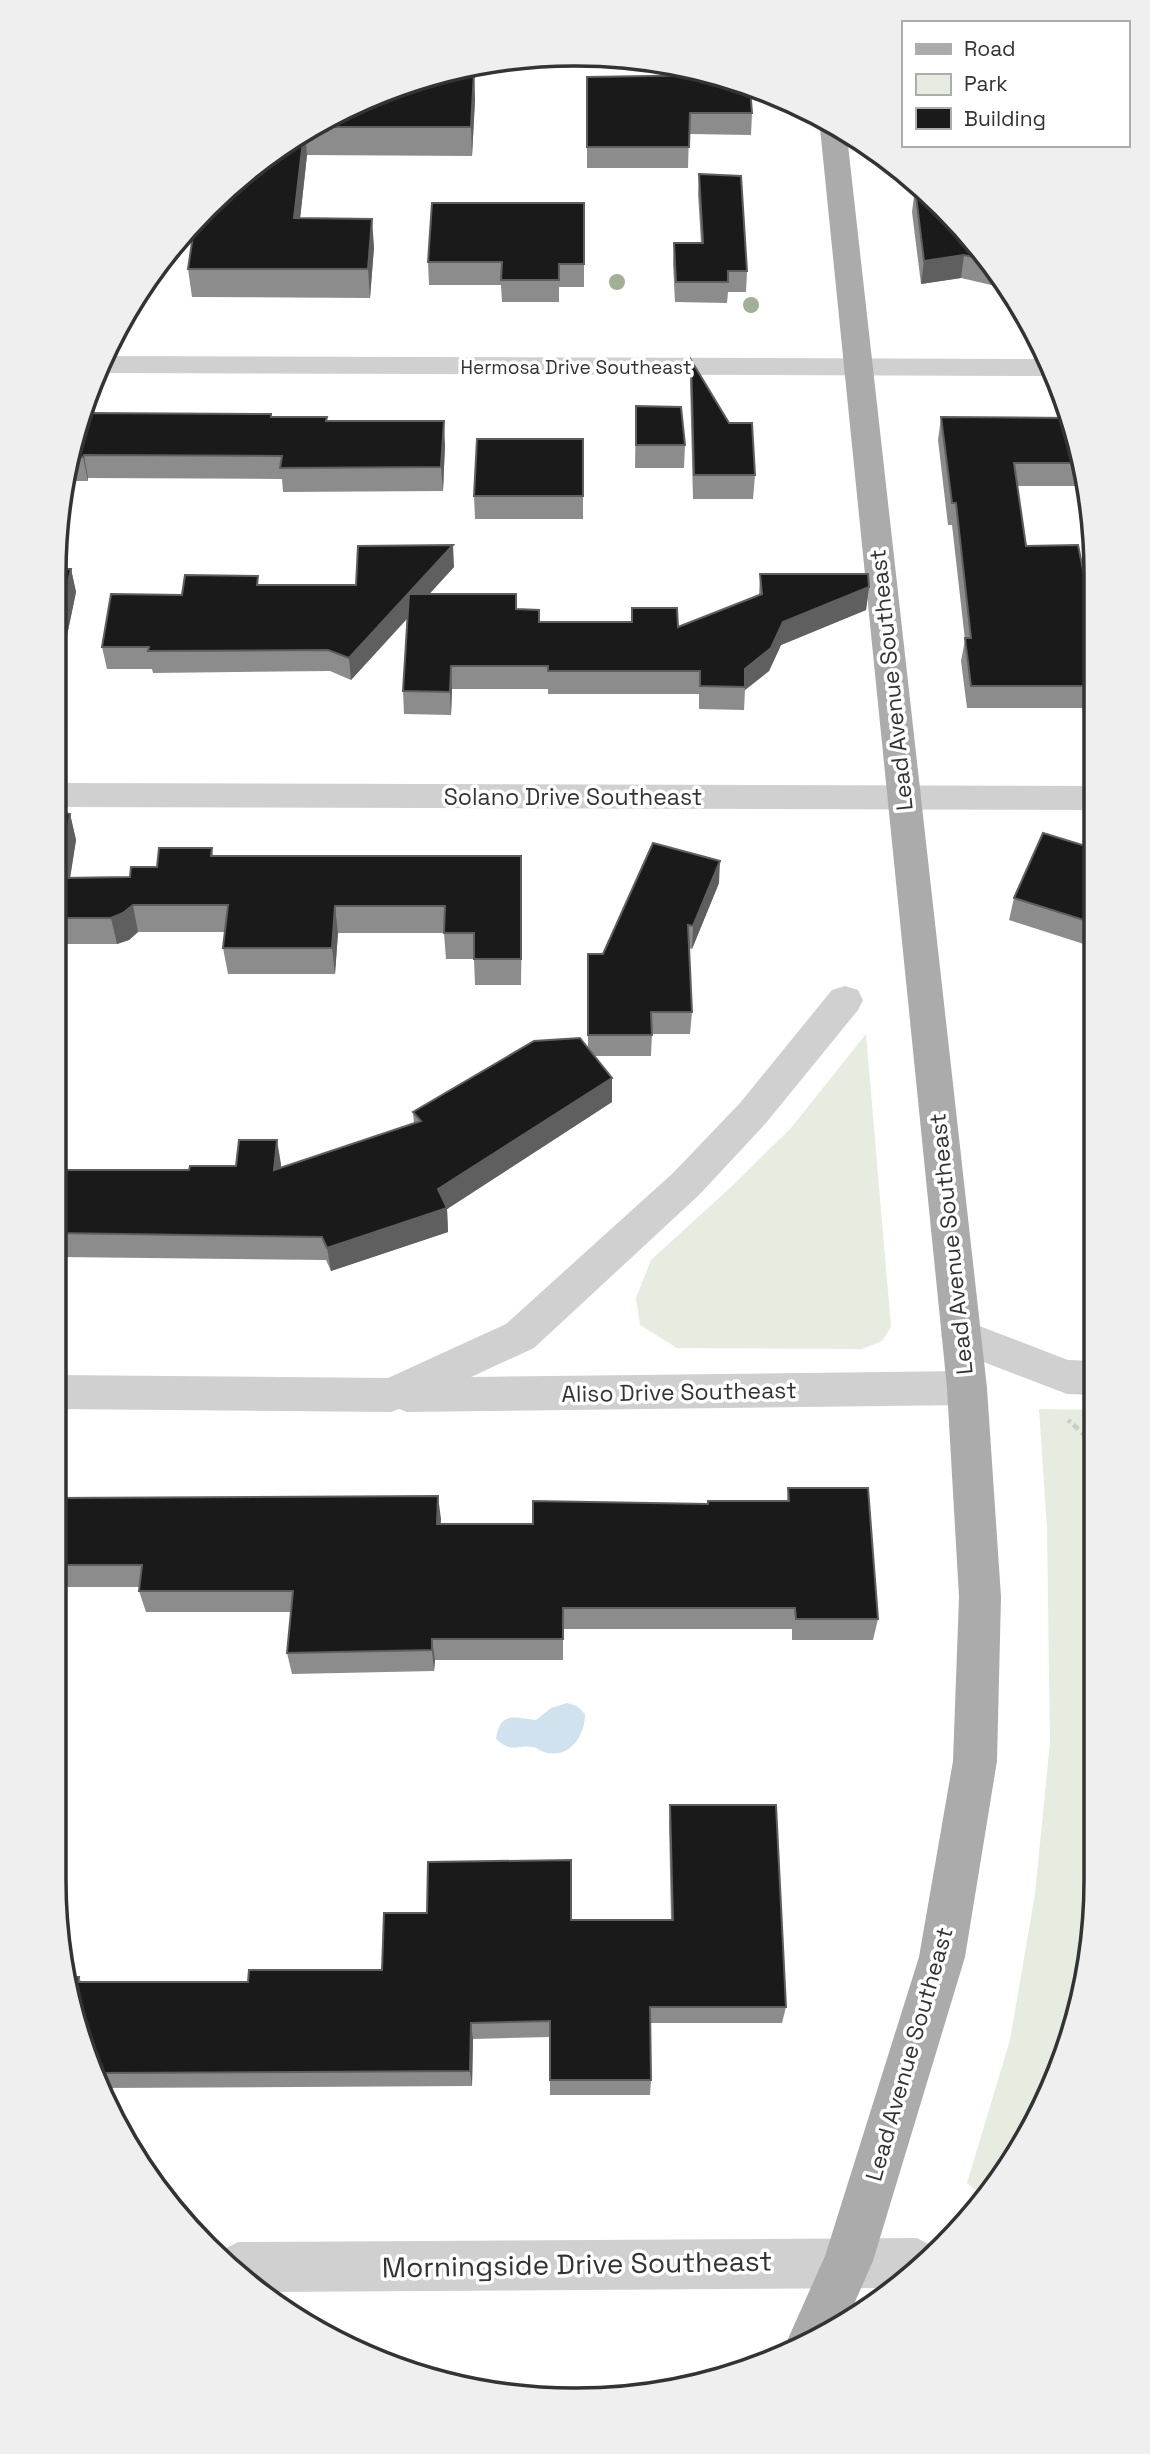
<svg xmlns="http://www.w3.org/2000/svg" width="1150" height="2454" viewBox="0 0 1150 2454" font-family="'Space Grotesk',sans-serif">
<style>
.green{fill:#e6ecdf}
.water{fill:#cfe2ee}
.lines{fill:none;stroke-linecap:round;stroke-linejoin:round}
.path-far1{stroke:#cdcdcd;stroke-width:4.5;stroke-dasharray:3.5 3.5;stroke-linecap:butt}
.path{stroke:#cdcdcd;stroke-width:5;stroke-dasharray:4.5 4.5;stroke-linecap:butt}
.minor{fill:#d0d0d0;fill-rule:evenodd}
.major{fill:#ababab;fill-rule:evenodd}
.tree{fill:#a2b095}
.wall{fill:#8c8c8c}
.shaded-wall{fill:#5f5f5f}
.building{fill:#1a1a1a;stroke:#5f5f5f;stroke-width:2}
.labels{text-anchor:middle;stroke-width:7;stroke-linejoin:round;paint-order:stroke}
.far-street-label{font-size:19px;fill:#333;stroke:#fff}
.street-label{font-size:23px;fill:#333;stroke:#fff}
.near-street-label{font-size:28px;fill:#333;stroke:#fff}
.rim{fill:none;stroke:#333;stroke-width:3.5}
</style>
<rect width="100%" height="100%" fill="#fff"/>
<!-- green -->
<path class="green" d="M 866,1034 L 891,1327 L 882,1341 L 862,1349 L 677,1348 L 640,1325 L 636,1298 L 651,1260 L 732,1186 L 791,1128 Z
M 1039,1409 L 1094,1410 L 1096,1879 L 1086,1980 L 1056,2078 L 983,2195 L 967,2183 L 1010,2040 L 1035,1894 L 1050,1742 L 1047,1528 Z"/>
<!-- water -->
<path class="water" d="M 567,1703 L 577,1706 L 585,1714 C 585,1734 572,1757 548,1753 C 543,1753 538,1748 533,1747 C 516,1744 513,1754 496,1739 C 501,1710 514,1718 536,1720 L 551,1708 Z"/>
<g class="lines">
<!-- path-far1 -->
<path class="path-far1" d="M 1068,1420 L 1077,1428"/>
<!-- path -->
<path class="path" d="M 1075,1426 L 1094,1444"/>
<!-- minor -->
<path class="minor" d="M 104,356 L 1047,359 L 1056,376 L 96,373 Z
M 54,783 L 1092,786 L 1092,810 L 54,807 Z
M 845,986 L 858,990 L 863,1000 L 858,1010 L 766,1123 L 699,1195 L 534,1348 L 471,1377 L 967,1371 L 981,1376 L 987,1388 L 981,1400 L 967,1405 L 407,1412 L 399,1409 L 391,1412 L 54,1409 L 54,1375 L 388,1378 L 506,1324 L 673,1173 L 740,1103 L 832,990 Z
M 961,1319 L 1068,1360 L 1094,1361 L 1094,1395 L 1067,1394 L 947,1348 L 941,1336 L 947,1324 Z
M 917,2238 L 936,2248 L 886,2288 L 268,2292 L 219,2252 L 238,2242 Z"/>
<!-- major -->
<path class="major" d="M 824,122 L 847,136 L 987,1388 L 1001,1597 L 997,1761 L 965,1957 L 873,2261 L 847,2320 L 835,2330 L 790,2350 L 787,2341 L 825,2256 L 919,1957 L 953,1761 L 959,1597 L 947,1388 L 820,128 Z"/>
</g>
<!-- trees -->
<g class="tree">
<circle cx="617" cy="282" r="8"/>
<circle cx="751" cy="305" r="8"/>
</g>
<!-- wall -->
<path class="wall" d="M 474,72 L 475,100 L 472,156 L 307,155 L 300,218 L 374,247 L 370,298 L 192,297 L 188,269 L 202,222 L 285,142 L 375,94 Z
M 587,77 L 752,113 L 751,135 L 689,134 L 688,168 L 587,168 Z
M 699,174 L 747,271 L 746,292 L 728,292 L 727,303 L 675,302 L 673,263 L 674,243 L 701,243 L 698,194 Z
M 915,188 L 988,258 L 1005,287 L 1000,287 L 961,278 L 921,284 L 912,212 Z
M 584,203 L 584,287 L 559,287 L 559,302 L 502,302 L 501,285 L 429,285 L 428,262 Z
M 691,360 L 755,475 L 753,499 L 693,499 L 690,383 Z
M 636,406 L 685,445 L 684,468 L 635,468 Z
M 83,413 L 272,417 L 327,417 L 327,421 L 445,445 L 443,491 L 283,492 L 282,479 L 88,478 L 88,481 L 64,481 L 64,473 Z
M 941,417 L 1067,418 L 1086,486 L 1017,486 L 1026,546 L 1092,604 L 1092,708 L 967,708 L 961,661 L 965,640 L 952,525 L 948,525 L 938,440 Z
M 583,439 L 583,519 L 475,519 L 474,496 Z
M 454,567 L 429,594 L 516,609 L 540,622 L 632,622 L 632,608 L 678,627 L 759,595 L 760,574 L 869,587 L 866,610 L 781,645 L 769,671 L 745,690 L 744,710 L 699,709 L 699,694 L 548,694 L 548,689 L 452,689 L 451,715 L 404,714 L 403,691 L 407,619 L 351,680 L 330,671 L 153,673 L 152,669 L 107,669 L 102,647 L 182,595 L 259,585 L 356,585 Z
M 71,569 L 76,592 L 64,650 L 54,650 L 54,575 Z
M 54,811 L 70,814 L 76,840 L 70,877 L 130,877 L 212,848 L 213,856 L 521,856 L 521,985 L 475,985 L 474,959 L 446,959 L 444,933 L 338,933 L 335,974 L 228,974 L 223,948 L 225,932 L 138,932 L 129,940 L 117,944 L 59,944 L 57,959 L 54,959 Z
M 1092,848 L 1093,947 L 1009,920 L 1014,898 Z
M 719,883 L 692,949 L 689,948 L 692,1012 L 690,1034 L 652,1034 L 651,1056 L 595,1056 L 612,1102 L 447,1209 L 448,1232 L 331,1271 L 326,1260 L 61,1257 L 54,1236 L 54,1228 L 189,1170 L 281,1164 L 281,1168 L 414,1124 L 413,1112 L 588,1048 L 588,954 L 603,954 Z
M 788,1488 L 878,1619 L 873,1640 L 792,1640 L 792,1629 L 563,1629 L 563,1660 L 435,1660 L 434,1671 L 292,1674 L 287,1653 L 291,1612 L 146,1612 L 139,1591 L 140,1587 L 54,1587 L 54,1498 L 438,1496 L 440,1524 L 533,1524 L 707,1504 L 787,1501 Z
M 670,1805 L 786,2007 L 782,2023 L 650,2023 L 651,2080 L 650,2095 L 550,2095 L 550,2037 L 473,2039 L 472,2086 L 101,2088 L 82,2047 L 79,1977 L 81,1982 L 248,1982 L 382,1970 L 571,1920 L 671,1920 L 669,1824 Z"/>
<!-- shaded-wall -->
<path class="shaded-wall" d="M 474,72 L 475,100 L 472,156 L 471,127 Z
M 304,132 L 305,132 L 307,155 L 297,247 L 294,218 Z
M 372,219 L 374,247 L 370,298 L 368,269 Z
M 964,255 L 961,278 L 921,284 L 924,261 Z
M 444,421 L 445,445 L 443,491 L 441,467 Z
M 84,455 L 88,478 L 88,481 L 83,457 Z
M 453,545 L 454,567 L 351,680 L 349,658 Z
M 71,569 L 76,592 L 64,650 L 58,627 Z
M 869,587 L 866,610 L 781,645 L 769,671 L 745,690 L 745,669 L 783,622 Z
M 451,666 L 452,689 L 451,715 L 450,692 Z
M 70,814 L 76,840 L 66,904 L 59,878 Z
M 521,856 L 522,883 L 521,985 Z
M 720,861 L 719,883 L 692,949 L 693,926 Z
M 133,905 L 138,932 L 129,940 L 117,944 L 111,918 Z
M 335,906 L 338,933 L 335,974 L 332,948 Z
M 54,925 L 59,944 L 57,959 L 54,950 Z
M 612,1078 L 612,1102 L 447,1209 L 448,1232 L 331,1271 L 327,1248 L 438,1189 Z
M 277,1140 L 281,1164 L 279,1194 L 274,1170 Z
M 438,1496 L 441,1519 L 440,1546 L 437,1524 Z
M 432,1639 L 435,1660 L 434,1671 L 432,1650 Z
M 471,2023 L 473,2039 L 472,2086 L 470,2071 Z"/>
<!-- building -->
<path class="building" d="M 448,72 L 474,72 L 471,127 L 314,127 L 375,94 Z
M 713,75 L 750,87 L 752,113 L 690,113 L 689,147 L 587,147 L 587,77 Z
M 304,132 L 294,218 L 372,219 L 368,269 L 188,269 L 195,222 L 202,222 L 204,211 L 206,207 L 285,142 Z
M 699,174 L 741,176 L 747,271 L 728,271 L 728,282 L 676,282 L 674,243 L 703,243 Z
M 915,188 L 919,189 L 990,261 L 964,255 L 924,261 Z
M 432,203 L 584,203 L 584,264 L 559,264 L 559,280 L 501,280 L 502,262 L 428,262 Z
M 691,360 L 729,423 L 752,423 L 755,475 L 694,475 Z
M 636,406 L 681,407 L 685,445 L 636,445 Z
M 83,413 L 271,414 L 271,417 L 327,417 L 326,421 L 444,421 L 441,467 L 280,468 L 282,456 L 84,455 L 83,457 L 69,458 Z
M 941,417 L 1067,418 L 1080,463 L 1014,463 L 1026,546 L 1078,545 L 1090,604 L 1092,604 L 1092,686 L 971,686 L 965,638 L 971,638 L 956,503 L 952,503 Z
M 477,439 L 583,439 L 583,496 L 474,496 Z
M 453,545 L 349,658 L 328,650 L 148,651 L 149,647 L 102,647 L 111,594 L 182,595 L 185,575 L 258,576 L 257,585 L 356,585 L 358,546 Z
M 55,569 L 71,569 L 58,627 L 54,627 Z
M 760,574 L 868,574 L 869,587 L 783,622 L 771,648 L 745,669 L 745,687 L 700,686 L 700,671 L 548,671 L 548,666 L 451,666 L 450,692 L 403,691 L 409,594 L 516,594 L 516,609 L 539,610 L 539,622 L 632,622 L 632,608 L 677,608 L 678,627 L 762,594 Z
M 54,811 L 70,814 L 59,878 L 130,877 L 131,867 L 157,867 L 159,848 L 212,848 L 211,856 L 521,856 L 521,959 L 474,959 L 474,933 L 444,933 L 445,906 L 335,906 L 332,948 L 223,948 L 228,905 L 133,905 L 123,913 L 111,918 L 54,918 Z
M 1043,833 L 1092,848 L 1093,923 L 1014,898 Z
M 653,843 L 720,861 L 693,926 L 688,925 L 692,1012 L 651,1012 L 652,1035 L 588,1035 L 588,954 L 603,954 Z
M 580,1038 L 612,1078 L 438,1189 L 447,1208 L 327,1248 L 322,1237 L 54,1233 L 63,1170 L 189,1170 L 190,1166 L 236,1166 L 239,1140 L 277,1140 L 274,1170 L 421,1121 L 413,1112 L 534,1041 Z
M 788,1488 L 868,1488 L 878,1619 L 796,1619 L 795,1608 L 563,1608 L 563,1639 L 432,1639 L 432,1650 L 287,1653 L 293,1591 L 139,1591 L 142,1565 L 54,1565 L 54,1498 L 438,1496 L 437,1524 L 533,1524 L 533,1501 L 708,1504 L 708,1501 L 789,1501 Z
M 670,1805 L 776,1805 L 786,2007 L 650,2007 L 651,2080 L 550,2080 L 550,2021 L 471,2023 L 470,2071 L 94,2073 L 82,2047 L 70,1977 L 79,1977 L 78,1982 L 248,1982 L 249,1970 L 382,1970 L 384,1913 L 427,1913 L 428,1862 L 571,1860 L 571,1920 L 673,1920 Z"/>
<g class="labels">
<!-- far-street labels -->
<g class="far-street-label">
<text x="576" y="374">Hermosa Drive Southeast</text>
</g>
<!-- street labels -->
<g class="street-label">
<text transform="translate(891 680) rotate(-96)" y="8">Lead Avenue Southeast</text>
<text x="573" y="805">Solano Drive Southeast</text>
<text transform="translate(951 1244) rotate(-96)" y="8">Lead Avenue Southeast</text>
<text transform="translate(679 1392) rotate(-1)" y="8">Aliso Drive Southeast</text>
<text transform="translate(909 2054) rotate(-74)" y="8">Lead Avenue Southeast</text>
</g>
<!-- near-street labels -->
<g class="near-street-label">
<text transform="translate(577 2264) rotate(-1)" y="10">Morningside Drive Southeast</text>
</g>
</g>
<!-- crop -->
<path d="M0 0H1150V2454H0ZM574 66H576A508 508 0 0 1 1084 574V1880A508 508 0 0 1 576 2388H574A508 508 0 0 1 66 1880V574A508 508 0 0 1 574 66Z" fill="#efefef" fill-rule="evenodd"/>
<path class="rim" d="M574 66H576A508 508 0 0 1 1084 574V1880A508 508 0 0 1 576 2388H574A508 508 0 0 1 66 1880V574A508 508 0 0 1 574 66Z"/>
<!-- legend -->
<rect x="902" y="21" width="228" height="126" fill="#ffffff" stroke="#adadad" stroke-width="2"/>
<rect x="916" y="44" width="35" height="10" fill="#ababab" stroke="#adadad" stroke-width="2"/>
<text x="964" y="56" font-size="21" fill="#333333">Road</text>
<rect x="916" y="74" width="35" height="21" fill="#e6ecdf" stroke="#adadad" stroke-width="2"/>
<text x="964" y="91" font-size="21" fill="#333333">Park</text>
<rect x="916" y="108" width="35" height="21" fill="#1a1a1a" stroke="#adadad" stroke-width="2"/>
<text x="964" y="126" font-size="21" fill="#333333">Building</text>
</svg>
